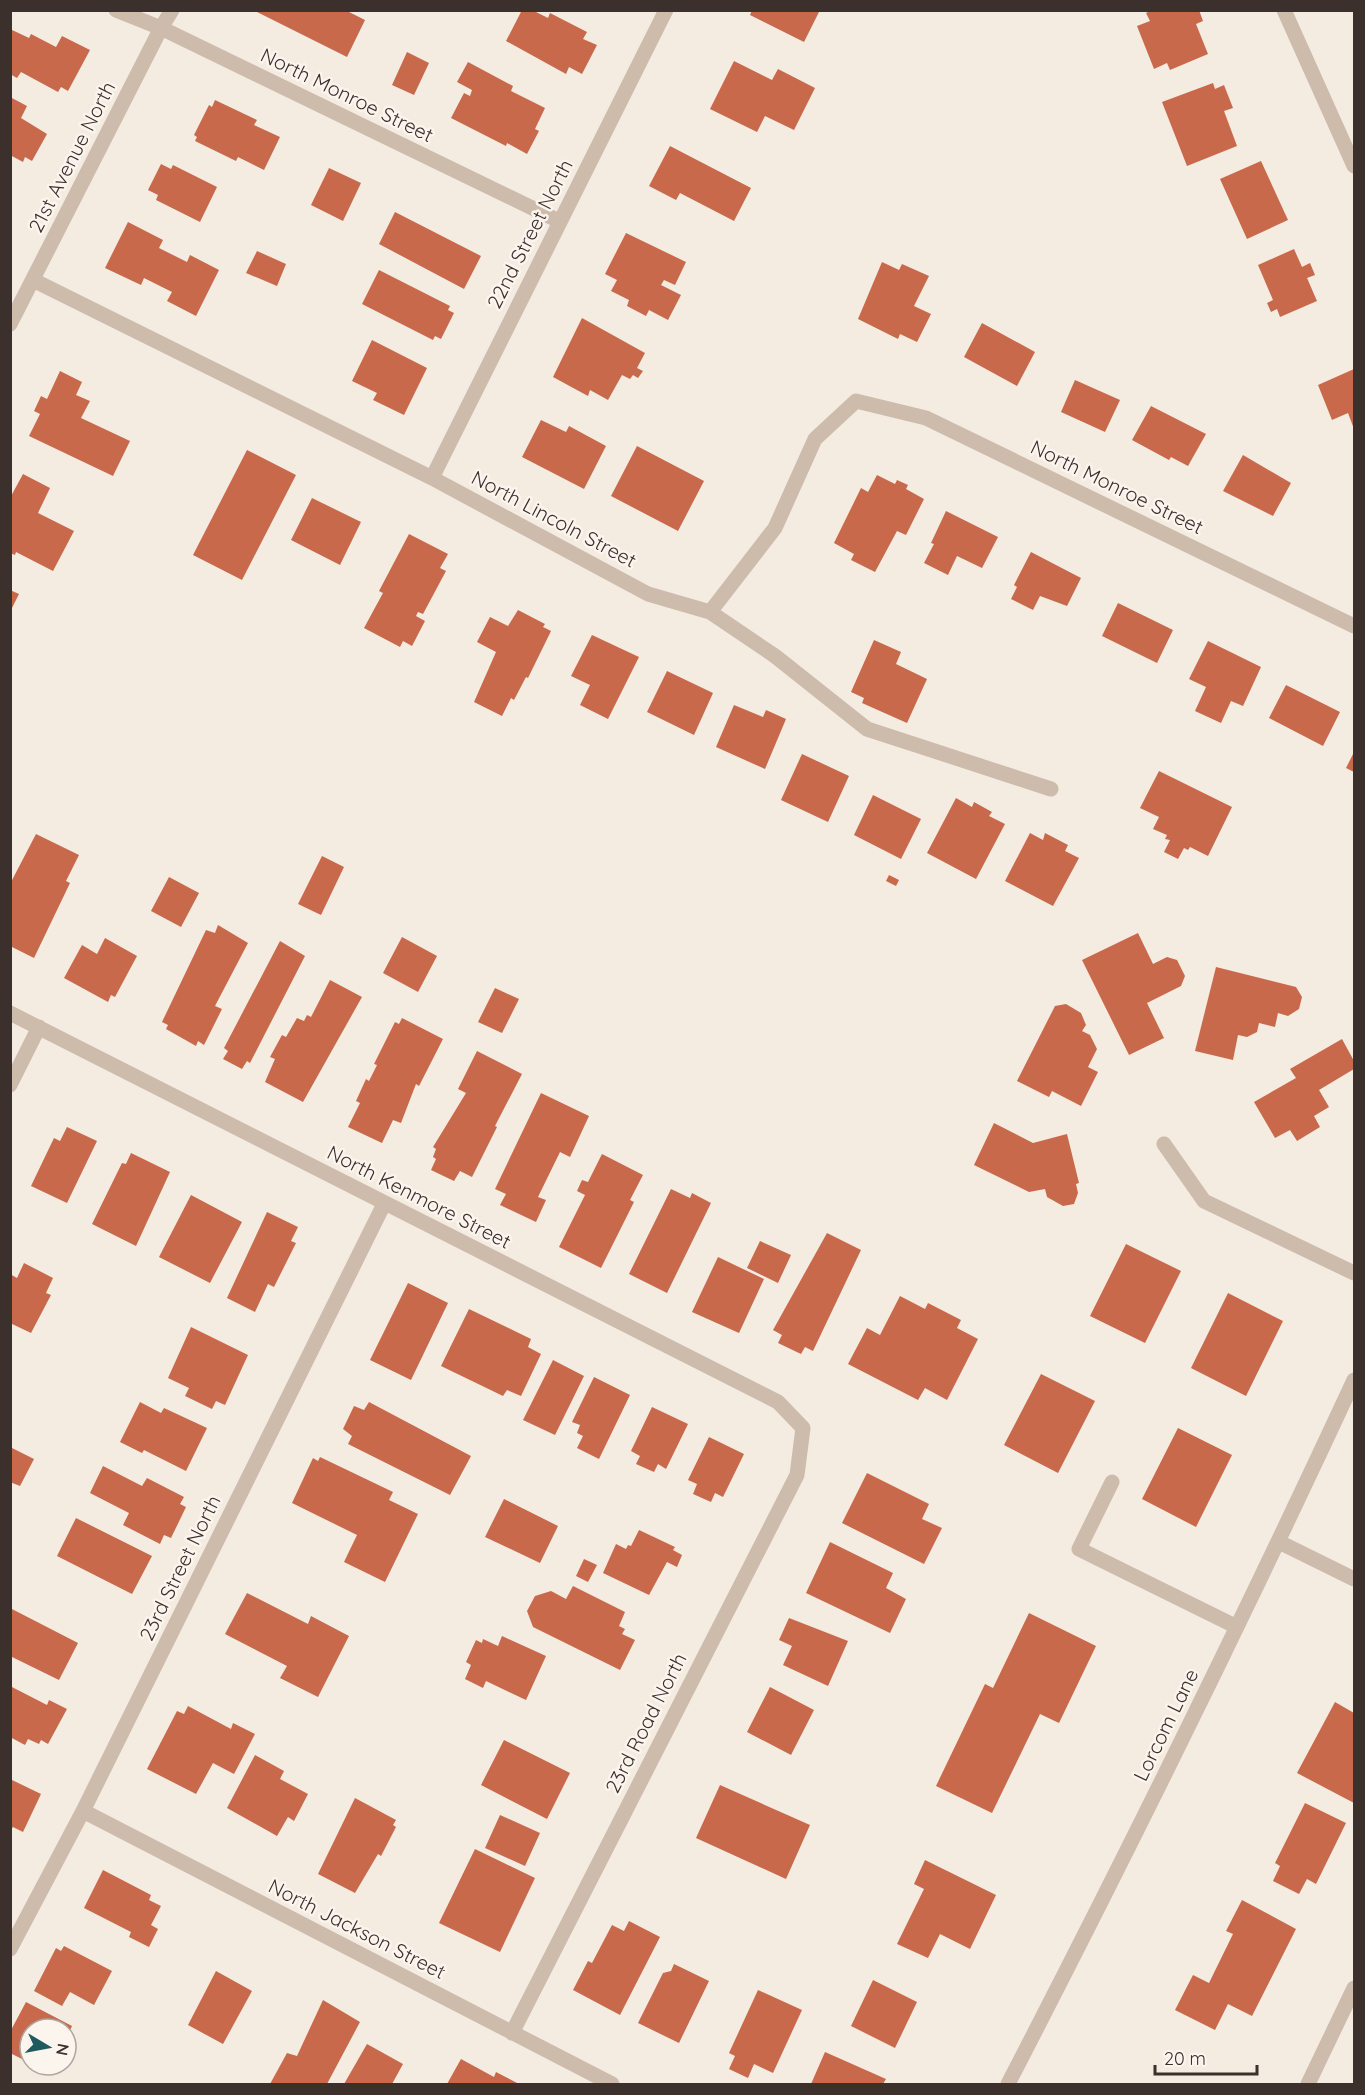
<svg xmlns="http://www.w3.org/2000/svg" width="1365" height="2095" viewBox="0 0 1365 2095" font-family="Quicksand,sans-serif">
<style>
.building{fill:#c8694b}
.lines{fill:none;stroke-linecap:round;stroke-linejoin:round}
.minor{stroke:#cdbbac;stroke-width:15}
.labels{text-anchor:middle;stroke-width:5;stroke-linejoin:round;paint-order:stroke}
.street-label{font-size:20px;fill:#3b302b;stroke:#fbf5ee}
</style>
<rect width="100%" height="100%" fill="#f4ebe1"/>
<!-- building -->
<path class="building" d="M 253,10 L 345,10 L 365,20 L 347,57 Z
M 522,10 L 532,10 L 548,18 L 550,13 L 587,32 L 583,39 L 597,45 L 582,74 L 569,67 L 566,74 L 506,41 Z
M 752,10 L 820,10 L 804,42 L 750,15 Z
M 1152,10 L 1199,10 L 1203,21 L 1196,24 L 1208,54 L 1170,70 L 1167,63 L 1154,69 L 1137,26 L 1150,21 L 1146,13 Z
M 10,29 L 29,38 L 31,34 L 56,47 L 62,36 L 90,50 L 68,91 L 61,87 L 58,92 L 21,72 L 17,78 L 10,74 Z
M 407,52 L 429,63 L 414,95 L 392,85 Z
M 734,61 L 772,80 L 778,69 L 815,88 L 794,130 L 765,116 L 757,132 L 710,109 Z
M 468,62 L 513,86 L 511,91 L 545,108 L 535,129 L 539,131 L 527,154 L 507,143 L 506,146 L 451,118 L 464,93 L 470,96 L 472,90 L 457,82 Z
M 1213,83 L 1215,89 L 1224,85 L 1233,108 L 1224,111 L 1237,146 L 1187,166 L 1162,102 Z
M 10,97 L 27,106 L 21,118 L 47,134 L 32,161 L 25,157 L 23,162 L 10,155 Z
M 215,100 L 257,120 L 254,125 L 280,137 L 264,170 L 238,157 L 236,161 L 195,141 L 197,137 L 194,135 L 209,105 L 212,107 Z
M 670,146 L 751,188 L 734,221 L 680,193 L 676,200 L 649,186 Z
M 1261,161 L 1288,220 L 1247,239 L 1220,179 Z
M 161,164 L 171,169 L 173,165 L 217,187 L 200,222 L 156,200 L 158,195 L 148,190 Z
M 329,168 L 361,183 L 343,221 L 311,205 Z
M 395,212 L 481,256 L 464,289 L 379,244 Z
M 128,222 L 163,240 L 159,248 L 187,262 L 190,255 L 219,270 L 196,316 L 167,301 L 172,292 L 144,278 L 141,285 L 105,268 Z
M 626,233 L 686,262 L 675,285 L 664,280 L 661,285 L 681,295 L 668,320 L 649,310 L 646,316 L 627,306 L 629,300 L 611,291 L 617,280 L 605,274 Z
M 1294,249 L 1302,267 L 1310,263 L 1315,275 L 1307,278 L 1317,301 L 1280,317 L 1277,309 L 1271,312 L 1267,303 L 1273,300 L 1258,265 Z
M 257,251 L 286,264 L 277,286 L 246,273 Z
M 882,262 L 899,270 L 902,264 L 929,276 L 914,306 L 931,314 L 917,342 L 900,334 L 898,339 L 858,319 Z
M 379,270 L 450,306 L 448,310 L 454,313 L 441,339 L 435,336 L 433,340 L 362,304 Z
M 582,318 L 645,353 L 637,368 L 643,371 L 638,378 L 633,375 L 630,379 L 622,375 L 608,400 L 590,390 L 588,396 L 553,377 Z
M 982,323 L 1035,352 L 1017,386 L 964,357 Z
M 372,340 L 427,368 L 404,415 L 373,400 L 377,393 L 352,381 Z
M 1354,369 L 1354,429 L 1348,413 L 1332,420 L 1318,385 Z
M 60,371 L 82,382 L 76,395 L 90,401 L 81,418 L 130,441 L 113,476 L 29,436 L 40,414 L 34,411 L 41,396 L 47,399 Z
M 1075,380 L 1120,400 L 1105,432 L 1061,412 Z
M 1151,406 L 1206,434 L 1188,466 L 1171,457 L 1169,460 L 1132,440 Z
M 541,420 L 566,432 L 569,426 L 606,446 L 584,489 L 522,457 Z
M 637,446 L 704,481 L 678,531 L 611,496 Z
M 247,450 L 296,475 L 242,580 L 193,555 Z
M 1243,455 L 1291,483 L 1273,516 L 1223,491 Z
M 23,474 L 50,488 L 38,513 L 74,531 L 53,571 L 16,552 L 15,555 L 10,553 L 10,498 Z
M 877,475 L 895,484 L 897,480 L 908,485 L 906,489 L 924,499 L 906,535 L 897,531 L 875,572 L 851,560 L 854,554 L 834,543 L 861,488 L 868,492 Z
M 312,498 L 361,522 L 340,565 L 291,540 Z
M 946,511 L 998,537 L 982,568 L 957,556 L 948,575 L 924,563 L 934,544 L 931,543 Z
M 409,534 L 448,554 L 440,568 L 446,571 L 423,614 L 418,612 L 416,616 L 425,621 L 412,646 L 403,641 L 400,647 L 364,628 L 383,593 L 379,591 Z
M 1031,552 L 1081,578 L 1067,606 L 1040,596 L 1033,610 L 1011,599 L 1017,587 L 1014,585 Z
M 10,590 L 19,594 L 10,612 Z
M 1118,603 L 1173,630 L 1157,663 L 1102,636 Z
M 518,610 L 545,624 L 543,627 L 551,631 L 528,678 L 526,677 L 514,700 L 511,698 L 502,716 L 474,702 L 496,652 L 477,642 L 490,617 L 508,626 Z
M 592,635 L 639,657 L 608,719 L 580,705 L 590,685 L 571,676 Z
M 874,640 L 901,652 L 896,664 L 927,679 L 907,723 L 862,703 L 864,698 L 851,692 Z
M 1208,641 L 1261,667 L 1243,706 L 1231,701 L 1221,723 L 1195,711 L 1206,687 L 1189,679 Z
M 667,671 L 713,693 L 694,735 L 647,712 Z
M 1286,685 L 1340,712 L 1323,746 L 1269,718 Z
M 734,705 L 763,717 L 766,710 L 786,719 L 765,769 L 716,747 Z
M 1354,752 L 1354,772 L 1346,768 Z
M 802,754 L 849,776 L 828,822 L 781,800 Z
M 1159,771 L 1232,807 L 1208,856 L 1190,847 L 1188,850 L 1184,848 L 1178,859 L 1164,852 L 1170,840 L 1165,839 L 1167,835 L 1153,829 L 1159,817 L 1140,808 Z
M 873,795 L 921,819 L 901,859 L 854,835 Z
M 956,798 L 972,807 L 974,802 L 992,812 L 989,816 L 1005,824 L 976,879 L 927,853 Z
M 1030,833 L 1043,840 L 1045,833 L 1068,845 L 1065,851 L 1079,858 L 1053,906 L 1005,881 Z
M 36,834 L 79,855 L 66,881 L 70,883 L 34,958 L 10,946 L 10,884 Z
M 322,856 L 344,867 L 321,915 L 298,904 Z
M 889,875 L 899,880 L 896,886 L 886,881 Z
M 169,877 L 199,893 L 181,927 L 151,911 Z
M 218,925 L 248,943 L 215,1006 L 222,1009 L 204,1045 L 198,1041 L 196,1046 L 166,1029 L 168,1025 L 162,1022 L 206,930 L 215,933 Z
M 1138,933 L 1153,964 L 1167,957 L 1177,960 L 1185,976 L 1181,986 L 1147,1003 L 1164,1038 L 1129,1055 L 1082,960 Z
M 402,937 L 437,956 L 418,992 L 383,973 Z
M 105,938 L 137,956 L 115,997 L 111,995 L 108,1002 L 64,978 L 82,945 L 97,954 Z
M 280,941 L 305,956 L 250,1063 L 247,1061 L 242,1069 L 223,1059 L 228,1051 L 224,1048 Z
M 1216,967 L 1296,987 L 1302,997 L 1299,1009 L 1288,1016 L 1278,1013 L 1275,1027 L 1259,1023 L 1257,1032 L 1247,1037 L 1238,1035 L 1233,1060 L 1195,1051 Z
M 330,980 L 362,997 L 303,1102 L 265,1082 L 275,1059 L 270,1057 L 282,1035 L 286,1037 L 297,1018 L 304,1021 L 307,1015 L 311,1017 Z
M 495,988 L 519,999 L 502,1033 L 478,1022 Z
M 1066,1004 L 1081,1013 L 1086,1025 L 1082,1031 L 1090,1035 L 1097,1049 L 1088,1067 L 1098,1072 L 1081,1106 L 1052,1091 L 1049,1097 L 1017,1081 L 1055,1006 Z
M 402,1018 L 443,1039 L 419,1086 L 416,1084 L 401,1123 L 393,1120 L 382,1143 L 348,1127 L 360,1103 L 356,1101 L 366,1079 L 369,1081 L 377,1065 L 374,1064 L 395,1022 L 399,1024 Z
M 1342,1039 L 1354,1061 L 1354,1069 L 1319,1090 L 1329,1107 L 1314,1116 L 1320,1127 L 1297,1141 L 1290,1130 L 1275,1138 L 1254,1102 L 1296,1078 L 1290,1069 Z
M 477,1051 L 522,1074 L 495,1126 L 497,1127 L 472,1177 L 460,1171 L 454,1181 L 431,1170 L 436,1159 L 433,1157 L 436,1149 L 433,1147 L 466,1093 L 458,1089 Z
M 541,1093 L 589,1116 L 570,1157 L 560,1152 L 538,1197 L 546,1200 L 536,1222 L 500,1205 L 506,1194 L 495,1189 Z
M 994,1123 L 1033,1143 L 1067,1134 L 1079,1183 L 1076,1184 L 1078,1193 L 1074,1204 L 1063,1206 L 1047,1197 L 1045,1189 L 1029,1192 L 974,1165 Z
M 67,1127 L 97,1141 L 67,1203 L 31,1186 L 54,1138 L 60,1141 Z
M 131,1153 L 170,1172 L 136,1246 L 92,1224 L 122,1163 L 126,1164 Z
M 602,1154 L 643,1175 L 630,1200 L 634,1202 L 601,1268 L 559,1247 L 585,1195 L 577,1191 L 582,1180 L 588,1182 Z
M 671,1189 L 690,1198 L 692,1193 L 711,1203 L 667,1293 L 629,1274 Z
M 191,1195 L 242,1222 L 210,1283 L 159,1257 Z
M 267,1212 L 298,1227 L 291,1241 L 296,1243 L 274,1287 L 268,1284 L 255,1312 L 227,1298 Z
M 827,1233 L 861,1250 L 813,1351 L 805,1347 L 801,1354 L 778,1343 L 782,1335 L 773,1330 Z
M 760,1241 L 791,1255 L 778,1283 L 747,1268 Z
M 1126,1244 L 1181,1271 L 1145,1343 L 1090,1316 Z
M 718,1257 L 764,1279 L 739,1333 L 692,1312 Z
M 24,1263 L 53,1278 L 46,1293 L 51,1295 L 31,1333 L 10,1323 L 10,1274 L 17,1278 Z
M 408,1283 L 448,1303 L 411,1380 L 370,1360 Z
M 1228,1293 L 1283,1321 L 1246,1396 L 1191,1368 Z
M 900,1296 L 925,1309 L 928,1303 L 961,1320 L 957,1328 L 978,1339 L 947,1400 L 925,1388 L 918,1400 L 848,1364 L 867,1328 L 880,1335 Z
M 469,1309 L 531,1339 L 528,1347 L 541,1354 L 521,1396 L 507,1390 L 503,1396 L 441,1366 Z
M 191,1327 L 248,1355 L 225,1405 L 216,1401 L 212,1409 L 185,1396 L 189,1388 L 168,1378 Z
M 553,1360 L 584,1376 L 555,1435 L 523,1420 Z
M 1041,1374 L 1095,1401 L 1058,1473 L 1004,1445 Z
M 594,1377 L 630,1395 L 599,1459 L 577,1448 L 583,1436 L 577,1433 L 580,1425 L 572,1422 Z
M 140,1402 L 161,1413 L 164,1408 L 207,1428 L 186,1471 L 144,1450 L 142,1453 L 120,1442 Z
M 369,1402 L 471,1456 L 450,1495 L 348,1444 L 352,1436 L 343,1429 L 354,1406 L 364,1410 Z
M 652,1407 L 688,1424 L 666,1469 L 658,1464 L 654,1472 L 636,1464 L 640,1456 L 631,1451 Z
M 1178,1428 L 1232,1455 L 1196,1527 L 1142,1499 Z
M 709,1437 L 744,1454 L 723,1497 L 715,1493 L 711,1502 L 693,1494 L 697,1484 L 688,1480 Z
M 10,1447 L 34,1459 L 20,1486 L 10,1482 Z
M 320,1457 L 393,1492 L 389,1500 L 418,1514 L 385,1582 L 344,1562 L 357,1535 L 292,1503 L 313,1458 L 318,1461 Z
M 103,1466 L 142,1486 L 147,1478 L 184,1497 L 180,1504 L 186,1507 L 171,1538 L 164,1535 L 160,1544 L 123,1525 L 129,1513 L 90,1493 Z
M 867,1473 L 929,1504 L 922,1519 L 942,1528 L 924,1564 L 842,1523 Z
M 504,1499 L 558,1526 L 540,1563 L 485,1537 Z
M 76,1518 L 152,1556 L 132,1594 L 57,1556 Z
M 639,1530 L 675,1547 L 673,1550 L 682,1555 L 677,1567 L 667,1562 L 649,1595 L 603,1573 L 616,1544 L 626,1549 L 628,1545 L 631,1546 Z
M 830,1542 L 893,1573 L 886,1588 L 906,1599 L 890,1633 L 806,1593 Z
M 584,1559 L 597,1565 L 588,1582 L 576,1576 Z
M 573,1586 L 625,1612 L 619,1626 L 625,1629 L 622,1634 L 635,1640 L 620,1670 L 533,1627 L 527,1611 L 535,1596 L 551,1591 L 566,1599 Z
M 247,1593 L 308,1624 L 311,1616 L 349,1636 L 318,1697 L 280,1678 L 287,1666 L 225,1634 Z
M 10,1608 L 78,1643 L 59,1680 L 10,1656 Z
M 1029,1613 L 1096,1646 L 1059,1723 L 1040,1714 L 992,1813 L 936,1786 L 985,1684 L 993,1688 Z
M 789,1618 L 848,1641 L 828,1686 L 783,1665 L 792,1646 L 779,1640 Z
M 502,1636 L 546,1656 L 526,1700 L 486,1681 L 483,1688 L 465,1679 L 471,1665 L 466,1662 L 476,1640 L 482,1643 L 483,1639 L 498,1646 Z
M 10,1686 L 47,1705 L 49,1700 L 67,1709 L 48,1744 L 41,1740 L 39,1744 L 28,1739 L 25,1745 L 10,1737 Z
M 770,1687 L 814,1710 L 791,1755 L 747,1732 Z
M 1335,1702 L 1354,1713 L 1354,1803 L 1297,1773 Z
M 188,1706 L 231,1729 L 233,1723 L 255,1734 L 234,1774 L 213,1763 L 196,1794 L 147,1769 L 177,1711 L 184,1714 Z
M 504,1740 L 570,1773 L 547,1819 L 481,1785 Z
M 255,1755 L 284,1771 L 280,1779 L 308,1794 L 294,1821 L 288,1817 L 277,1836 L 227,1808 Z
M 10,1779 L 41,1794 L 23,1832 L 13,1827 L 10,1831 Z
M 720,1785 L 810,1825 L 786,1879 L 696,1838 Z
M 355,1798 L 396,1820 L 393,1825 L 396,1827 L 381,1856 L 378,1854 L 355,1893 L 318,1874 Z
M 1305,1803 L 1346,1823 L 1316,1884 L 1307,1879 L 1299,1894 L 1273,1881 L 1280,1866 L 1275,1863 Z
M 500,1815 L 540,1833 L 525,1866 L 485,1848 Z
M 475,1849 L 535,1878 L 500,1952 L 439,1923 Z
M 925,1860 L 996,1895 L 970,1949 L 940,1934 L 928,1958 L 897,1944 L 924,1889 L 914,1884 Z
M 103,1870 L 151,1895 L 149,1900 L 161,1906 L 151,1925 L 158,1929 L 149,1947 L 129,1937 L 131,1932 L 84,1908 Z
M 1242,1900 L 1296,1929 L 1252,2016 L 1228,2004 L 1215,2030 L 1175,2010 L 1193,1975 L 1209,1983 L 1233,1934 L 1226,1931 Z
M 629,1921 L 660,1937 L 620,2015 L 573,1990 L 588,1961 L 592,1963 L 612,1925 L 624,1931 Z
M 64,1946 L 112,1971 L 94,2005 L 70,1992 L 62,2006 L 34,1991 L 56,1948 L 61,1951 Z
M 674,1964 L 709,1981 L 679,2043 L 638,2023 L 663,1973 L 671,1971 Z
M 216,1971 L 252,1991 L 223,2044 L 188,2025 Z
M 873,1980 L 917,2002 L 895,2048 L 851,2026 Z
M 758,1990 L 802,2010 L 773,2073 L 754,2064 L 748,2078 L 729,2069 L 735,2056 L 729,2053 Z
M 323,2000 L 360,2022 L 327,2084 L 270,2084 L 287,2053 L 297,2056 Z
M 26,2002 L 72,2026 L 66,2039 L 66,2029 L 30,2029 L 30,2063 L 10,2053 L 10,2032 Z
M 66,2043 L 74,2047 L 66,2062 Z
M 367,2044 L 403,2064 L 392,2084 L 344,2084 Z
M 825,2052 L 886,2079 L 883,2084 L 811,2084 Z
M 461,2059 L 494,2077 L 496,2072 L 519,2084 L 447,2084 Z
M 35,2065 L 52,2065 L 49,2072 Z"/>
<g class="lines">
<!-- minor -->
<path class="minor" d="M 116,10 L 161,28 L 559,221
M 1284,10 L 1354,166
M 33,280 L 432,478 L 648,594 L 710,612 L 775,656 L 867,729 L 1051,789
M 10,324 L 161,28 L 172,10
M 432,478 L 666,10
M 710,612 L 775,528 L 815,439 L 856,401 L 926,418 L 1354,626
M 10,1013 L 778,1402 L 803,1428 L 797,1475 L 512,2033
M 10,1085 L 39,1027
M 1164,1144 L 1204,1201 L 1354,1273
M 1112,1482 L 1079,1549 L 1237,1627
M 1279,1542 L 1354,1579
M 83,1811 L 612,2084
M 10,1949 L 83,1811 L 384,1204
M 1008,2084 C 1128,1852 1244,1617 1354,1380
M 1308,2084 L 1354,1988"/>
</g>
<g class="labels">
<!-- street labels -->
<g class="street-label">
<text transform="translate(347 95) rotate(26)" y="7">North Monroe Street</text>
<text transform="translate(72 157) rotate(-63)" y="7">21st Avenue North</text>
<text transform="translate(530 234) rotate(-63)" y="7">22nd Street North</text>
<text transform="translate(1117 487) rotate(26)" y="7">North Monroe Street</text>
<text transform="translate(554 519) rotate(28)" y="7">North Lincoln Street</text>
<text transform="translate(419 1197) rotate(27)" y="7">North Kenmore Street</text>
<text transform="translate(180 1568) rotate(-64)" y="7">23rd Street North</text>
<text transform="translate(646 1723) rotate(-63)" y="7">23rd Road North</text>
<text transform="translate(1166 1725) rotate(-64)" y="7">Lorcom Lane</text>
<text transform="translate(357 1929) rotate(27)" y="7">North Jackson Street</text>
</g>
</g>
<!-- border -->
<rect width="1365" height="2095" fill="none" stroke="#3b302b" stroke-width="24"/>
<!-- north arrow -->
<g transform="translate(48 2047) rotate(100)"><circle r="28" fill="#fbf5ee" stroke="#aea6a0" stroke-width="1.5"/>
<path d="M0-4.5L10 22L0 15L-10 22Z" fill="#1f5a5e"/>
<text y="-9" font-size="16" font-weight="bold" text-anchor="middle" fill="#3b302b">N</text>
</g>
<!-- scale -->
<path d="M1155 2065v9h102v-9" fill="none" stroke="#3b302b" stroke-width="3"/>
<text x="1164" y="2065" font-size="18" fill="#3b302b" stroke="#fbf5ee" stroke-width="4.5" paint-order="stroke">20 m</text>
</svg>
